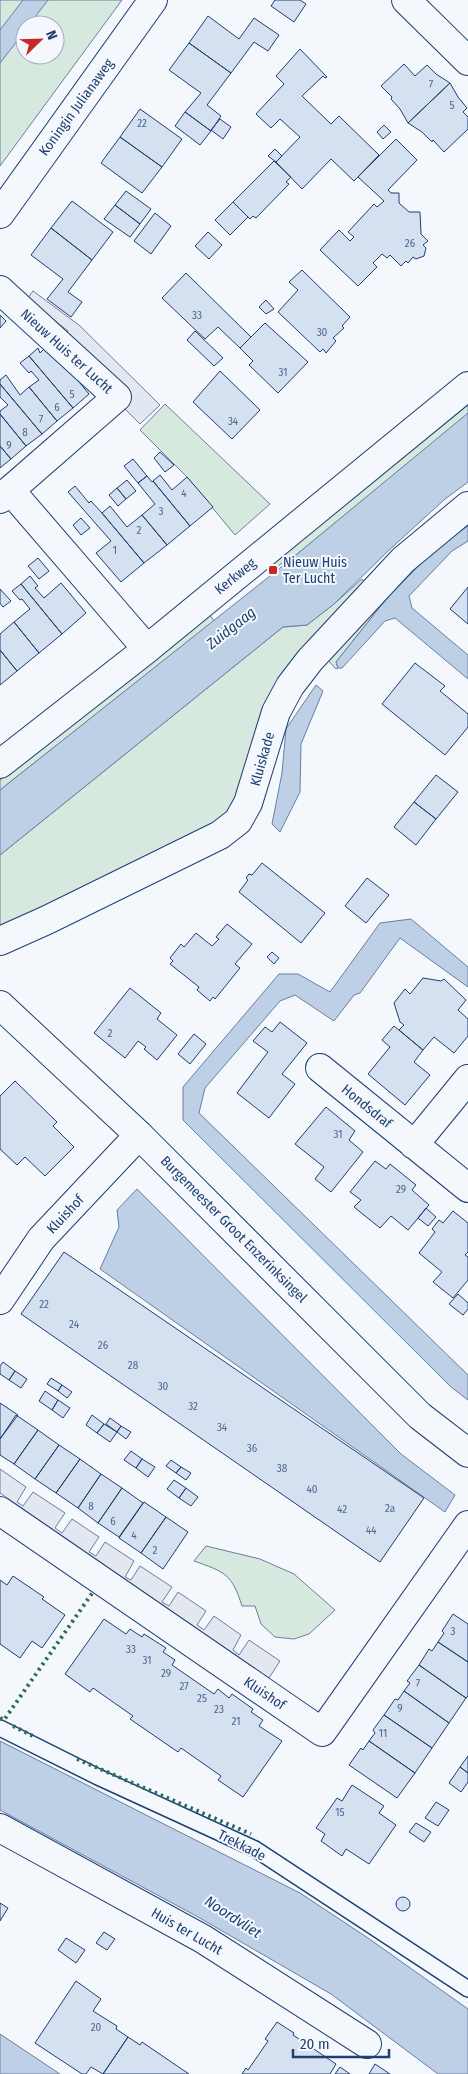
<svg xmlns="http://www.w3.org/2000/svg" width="468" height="2074" viewBox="0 0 468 2074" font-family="'Fira Sans Condensed',sans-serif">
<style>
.green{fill:#d7e8df;stroke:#687fa3;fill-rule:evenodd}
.parking{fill:#e3e8f0;stroke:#687fa3}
.water{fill:#bed0e5;stroke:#687fa3}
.building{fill:#d5e0f0;stroke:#1d3f73}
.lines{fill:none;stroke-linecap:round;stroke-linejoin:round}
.lane-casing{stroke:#1d3f73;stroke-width:18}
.street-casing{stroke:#1d3f73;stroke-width:30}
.secondary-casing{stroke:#1d3f73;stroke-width:30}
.lane{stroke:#f4f7fb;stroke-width:15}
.street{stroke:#f4f7fb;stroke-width:28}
.secondary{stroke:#f4f7fb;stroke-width:28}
.hedge{stroke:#2c6c60;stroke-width:4;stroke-dasharray:2.5 4;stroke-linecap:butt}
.poi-dot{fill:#c62828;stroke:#f4f7fb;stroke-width:2}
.labels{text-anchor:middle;stroke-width:4;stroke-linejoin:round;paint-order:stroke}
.number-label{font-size:11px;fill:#4b6792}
.street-label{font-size:14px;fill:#1d3f73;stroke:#f4f7fb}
.poi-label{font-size:14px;fill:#1d3f73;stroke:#f4f7fb;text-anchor:start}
.water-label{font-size:15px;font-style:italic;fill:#1d3f73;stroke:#f4f7fb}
</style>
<rect width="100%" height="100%" fill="#f4f7fb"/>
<!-- green -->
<path class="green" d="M 0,0 L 122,0 L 0,166 ZM 25,25 L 55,25 L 55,55 L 25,55 Z
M 468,403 L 468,414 L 285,564 L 282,563 L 273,570 L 270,566 Z
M 165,404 L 270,504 L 235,535 L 187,477 L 140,430 Z
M 468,512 L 468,526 L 437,547 L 388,597 L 336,662 L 338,668 L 336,669 L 325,657 Z
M 362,579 L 367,588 L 304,653 L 250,777 L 221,823 L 0,931 L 0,855 L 283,627 L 307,625 L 334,604 Z
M 210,615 L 214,621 L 0,790 L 0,780 Z
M 206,1546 L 260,1559 L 294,1574 L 335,1610 L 309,1634 L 294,1639 L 275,1637 L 261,1624 L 255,1606 L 242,1606 C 232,1574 225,1572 194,1561 Z"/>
<!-- parking -->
<path class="parking" d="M 33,291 L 79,325 L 160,405 L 140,424 L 124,408 L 109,385 L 61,340 L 68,331 L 27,299 Z
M 0,1469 L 26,1487 L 17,1502 L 23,1506 L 33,1492 L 65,1513 L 55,1528 L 62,1533 L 72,1519 L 99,1537 L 89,1552 L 96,1556 L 105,1542 L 134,1561 L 125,1577 L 131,1580 L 140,1566 L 172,1587 L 162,1602 L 169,1606 L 178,1592 L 206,1611 L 197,1625 L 204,1630 L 214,1616 L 241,1635 L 233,1650 L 239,1655 L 249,1640 L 280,1661 L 269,1678 L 0,1493 Z"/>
<!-- water -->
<path class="water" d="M 23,0 L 48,0 L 29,25 L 25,25 L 25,31 L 0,63 L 0,30 Z
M 468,413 L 468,482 L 445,499 L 387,552 L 334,604 L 307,625 L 283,627 L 0,855 L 0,790 L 285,564 Z
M 468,526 L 468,541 L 452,551 L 409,596 L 412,608 L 468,655 L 468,679 L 395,618 L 385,621 L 342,668 L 338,668 L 336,662 L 388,597 L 437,547 Z
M 316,685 L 323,691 L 301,744 L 300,792 L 280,832 L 272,824 L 282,773 L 286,729 Z
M 411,919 L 468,967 L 468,987 L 400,938 L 360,993 L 354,995 L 334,1021 L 295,995 L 280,1001 L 205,1088 L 199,1113 L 468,1375 L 468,1400 L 451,1387 L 183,1120 L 183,1087 L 279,974 L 298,974 L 330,992 L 380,923 Z
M 137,1189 L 401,1454 L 455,1495 L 445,1512 L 100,1269 L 119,1227 L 117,1210 Z
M 0,1741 L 300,1893 L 368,1938 L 468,2009 L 468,2074 L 438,2074 L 331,1994 L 198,1917 L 0,1810 Z
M 0,2034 L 60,2074 L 0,2074 Z"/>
<!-- building -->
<path class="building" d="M 275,0 L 300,0 L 306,4 L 294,22 L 271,6 Z
M 208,16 L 239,39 L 254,18 L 279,35 L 268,51 L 254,42 L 231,73 L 189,43 Z
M 189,43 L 231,73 L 207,105 L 221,116 L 211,131 L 185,112 L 201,93 L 169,70 Z
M 300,49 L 327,77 L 325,78 L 323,76 L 302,96 L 331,124 L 339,116 L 379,155 L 354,181 L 331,159 L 302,189 L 276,162 L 300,137 L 280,119 L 271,128 L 256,114 L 284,84 L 276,76 Z
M 404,64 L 415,76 L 427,65 L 436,74 L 450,83 L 408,123 L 400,109 L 391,99 L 392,97 L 381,86 Z
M 450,83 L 458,97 L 467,108 L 463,112 L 468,117 L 468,129 L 444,152 L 433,140 L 432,142 L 422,132 L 408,123 Z
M 140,109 L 182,139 L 162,167 L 120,137 Z
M 185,112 L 211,131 L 200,145 L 175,126 Z
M 220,119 L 231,127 L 223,139 L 211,130 Z
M 384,125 L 391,132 L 383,139 L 377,132 Z
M 120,137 L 162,167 L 142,193 L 101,163 Z
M 396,139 L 417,160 L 388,190 L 391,193 L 399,193 L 399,203 L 409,212 L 420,212 L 421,234 L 428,241 L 423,245 L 426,248 L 424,256 L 416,259 L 413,257 L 408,263 L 406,261 L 401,266 L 390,255 L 387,258 L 382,254 L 373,263 L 377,267 L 358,286 L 320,250 L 339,230 L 350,241 L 354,237 L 348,232 L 374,204 L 377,207 L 384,201 L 358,177 Z
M 275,149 L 282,156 L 276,162 L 268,156 Z
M 274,161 L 291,177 L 286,182 L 289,184 L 256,218 L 253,216 L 250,219 L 233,202 Z
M 126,191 L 151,209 L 140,224 L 115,205 Z
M 72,201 L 113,232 L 92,260 L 51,228 Z
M 233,202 L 248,217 L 230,235 L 215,220 Z
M 115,205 L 140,224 L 130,237 L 104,219 Z
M 155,213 L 171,226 L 151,254 L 134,241 Z
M 51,228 L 92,260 L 68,292 L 82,302 L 71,317 L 47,299 L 63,279 L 31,255 Z
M 208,232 L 222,245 L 209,259 L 195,246 Z
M 302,270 L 350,317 L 342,326 L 344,328 L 333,338 L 336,341 L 326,353 L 323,349 L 320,352 L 278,312 L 298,290 L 289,282 Z
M 186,273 L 251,337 L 240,348 L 218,327 L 205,339 L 162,298 Z
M 266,300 L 274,309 L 266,314 L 259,307 Z
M 0,315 L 6,321 L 0,328 Z
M 265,323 L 308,362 L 278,393 L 249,365 L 253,361 L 240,348 Z
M 195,331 L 223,358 L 214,366 L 187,340 Z
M 46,347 L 61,360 L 89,394 L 73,408 L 29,356 L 38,348 L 40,353 Z
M 29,356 L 73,408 L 57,421 L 29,387 L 39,380 L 31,371 L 29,373 L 20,363 Z
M 220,371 L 260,410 L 232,439 L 193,402 Z
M 6,375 L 20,395 L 29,387 L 57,421 L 42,434 L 0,384 L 0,380 Z
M 0,384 L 42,434 L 26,446 L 0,414 L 0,411 L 8,405 L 0,397 Z
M 0,414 L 26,446 L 11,459 L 0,446 Z
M 0,446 L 11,459 L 0,468 Z
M 160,452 L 174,465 L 165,472 L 154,458 Z
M 133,459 L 147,476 L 138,483 L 124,466 Z
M 160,475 L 172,490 L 187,477 L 213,507 L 190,526 L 153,481 Z
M 147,476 L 152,482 L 153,481 L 190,526 L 167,545 L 142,515 L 155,504 L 138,483 Z
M 127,480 L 136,491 L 126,499 L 117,488 Z
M 75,486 L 89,503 L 91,501 L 102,513 L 144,563 L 121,582 L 96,553 L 111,541 L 68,492 Z
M 117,488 L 126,499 L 118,506 L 109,495 Z
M 110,506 L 127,527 L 142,515 L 167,545 L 144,563 L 102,513 Z
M 81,518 L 90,528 L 81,535 L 73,525 Z
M 38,558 L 49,571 L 39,579 L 28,566 Z
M 30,576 L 38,586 L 35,588 L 44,598 L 61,583 L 86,613 L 62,634 L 21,584 Z
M 21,584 L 62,634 L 39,653 L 14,622 L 30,609 L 22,599 L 20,600 L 12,591 Z
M 468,587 L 468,624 L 450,609 Z
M 0,589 L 11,601 L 3,607 L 0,603 Z
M 14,622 L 39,653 L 17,671 L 0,650 L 0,634 Z
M 0,650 L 17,671 L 0,685 Z
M 415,663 L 445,686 L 440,691 L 468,714 L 468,727 L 445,755 L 382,704 Z
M 436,775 L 458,792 L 436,819 L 414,802 Z
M 414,802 L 436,819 L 416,845 L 394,827 Z
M 262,863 L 325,913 L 301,943 L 239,892 L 248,880 L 246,878 L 249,874 L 252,875 Z
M 367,878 L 389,895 L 366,923 L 345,906 Z
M 227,924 L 252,944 L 235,964 L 240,968 L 215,999 L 213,997 L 210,1001 L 197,990 L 199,987 L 170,964 L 173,961 L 170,958 L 181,944 L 184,947 L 196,933 L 212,946 L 219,939 L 216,937 Z
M 272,952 L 279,958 L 274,964 L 267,957 Z
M 423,978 L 441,981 L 444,979 L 466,1000 L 458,1010 L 468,1019 L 468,1036 L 454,1053 L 434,1037 L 423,1050 L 399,1030 L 404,1025 L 400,1022 L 394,1003 L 405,989 L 410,994 Z
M 130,988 L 161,1013 L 157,1019 L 177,1035 L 157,1060 L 144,1049 L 146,1047 L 138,1041 L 125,1058 L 94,1033 Z
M 280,1022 L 307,1043 L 282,1074 L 295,1084 L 269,1118 L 237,1093 L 268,1052 L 253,1041 L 265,1027 L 272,1032 Z
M 394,1026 L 423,1050 L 414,1062 L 430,1075 L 405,1105 L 368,1074 L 390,1047 L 382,1040 Z
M 194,1034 L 206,1044 L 190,1064 L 178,1054 Z
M 15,1081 L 57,1122 L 53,1126 L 74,1147 L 45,1176 L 25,1157 L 17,1165 L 0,1149 L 0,1096 Z
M 326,1107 L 355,1131 L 349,1140 L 363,1152 L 331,1192 L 315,1179 L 324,1167 L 295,1144 Z
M 375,1161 L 386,1169 L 390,1164 L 416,1185 L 412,1190 L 429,1205 L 408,1230 L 391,1216 L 380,1228 L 354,1207 L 361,1200 L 350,1192 Z
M 426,1208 L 436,1217 L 428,1226 L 418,1218 Z
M 453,1211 L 468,1223 L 468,1252 L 465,1255 L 468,1257 L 468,1280 L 453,1298 L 433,1282 L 442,1272 L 419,1253 L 435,1232 L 432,1229 L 439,1220 L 443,1223 Z
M 64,1252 L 424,1498 L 380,1562 L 21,1314 Z
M 458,1294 L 468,1303 L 468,1309 L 463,1315 L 449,1304 Z
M 3,1362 L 15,1371 L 9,1380 L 0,1374 L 0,1366 Z
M 15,1371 L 27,1379 L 21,1388 L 9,1380 Z
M 51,1378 L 62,1385 L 58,1391 L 47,1384 Z
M 62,1385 L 72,1392 L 67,1398 L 58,1391 Z
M 45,1391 L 58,1400 L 52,1410 L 39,1401 Z
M 58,1400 L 70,1408 L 63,1418 L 52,1410 Z
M 0,1403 L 18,1415 L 0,1439 Z
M 16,1415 L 38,1430 L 14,1464 L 0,1455 L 0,1439 Z
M 92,1415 L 104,1424 L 97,1433 L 86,1425 Z
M 110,1418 L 121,1426 L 117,1432 L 106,1424 Z
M 104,1424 L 117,1432 L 110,1442 L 97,1433 Z
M 121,1426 L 131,1432 L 126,1439 L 117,1432 Z
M 38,1430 L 59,1445 L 35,1479 L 14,1464 Z
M 59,1445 L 80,1459 L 56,1493 L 35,1479 Z
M 131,1451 L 142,1459 L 136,1468 L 124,1460 Z
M 80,1459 L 101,1474 L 78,1508 L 56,1493 Z
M 142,1459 L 155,1467 L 148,1477 L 136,1468 Z
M 171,1460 L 181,1467 L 176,1473 L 166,1466 Z
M 181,1467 L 191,1473 L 186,1480 L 176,1473 Z
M 101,1474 L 122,1488 L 98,1523 L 78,1508 Z
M 174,1480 L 186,1488 L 179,1498 L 167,1489 Z
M 122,1488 L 143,1503 L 119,1537 L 98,1523 Z
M 186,1488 L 198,1497 L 191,1506 L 179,1498 Z
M 144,1502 L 166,1517 L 141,1553 L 119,1538 Z
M 166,1517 L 188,1532 L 163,1569 L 141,1553 Z
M 13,1576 L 44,1597 L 42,1599 L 65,1615 L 42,1648 L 32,1641 L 20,1658 L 0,1644 L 0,1580 L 7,1585 Z
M 453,1614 L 468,1624 L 468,1662 L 438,1642 L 444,1633 L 442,1631 Z
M 104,1619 L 126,1634 L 130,1629 L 142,1637 L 144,1634 L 166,1648 L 163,1652 L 175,1660 L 172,1665 L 214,1694 L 218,1689 L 229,1698 L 232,1694 L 253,1709 L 251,1712 L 263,1720 L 259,1726 L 282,1741 L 243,1797 L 218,1780 L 221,1776 L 181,1748 L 178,1752 L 130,1719 L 133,1716 L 93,1688 L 90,1692 L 65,1674 Z
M 438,1642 L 468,1662 L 468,1696 L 466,1698 L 419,1665 L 429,1649 L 432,1651 Z
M 419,1665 L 466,1698 L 449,1723 L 404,1691 L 410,1683 L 407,1681 Z
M 404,1691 L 449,1723 L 432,1748 L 384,1715 L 395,1699 L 398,1700 Z
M 384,1715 L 432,1748 L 415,1773 L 369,1741 L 375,1733 L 373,1730 Z
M 369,1741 L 415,1773 L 397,1798 L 349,1765 L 361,1748 L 363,1750 Z
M 468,1756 L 468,1773 L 460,1767 Z
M 460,1767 L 468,1773 L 468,1782 L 461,1792 L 449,1783 Z
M 352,1785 L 384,1806 L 379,1813 L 396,1825 L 369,1864 L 346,1849 L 342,1856 L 321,1841 L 325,1834 L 316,1828 L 337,1798 L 342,1801 Z
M 436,1802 L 449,1810 L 438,1826 L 425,1818 Z
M 416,1823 L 431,1832 L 424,1842 L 409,1832 Z
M396 1904a7 7 0 1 1 14 0a7 7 0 1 1-14 0Z
M 0,1903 L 8,1908 L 0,1921 Z
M 104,1932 L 115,1939 L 107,1950 L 96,1943 Z
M 66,1938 L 85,1950 L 76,1963 L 58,1950 Z
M 76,1981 L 101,1999 L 93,2011 L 117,2026 L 116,2029 L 128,2037 L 103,2074 L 91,2067 L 86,2074 L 82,2074 L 35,2043 Z
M 277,2022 L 294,2033 L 293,2035 L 336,2064 L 330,2074 L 242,2074 L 246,2068 L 248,2070 L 268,2041 L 265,2039 Z
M 128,2037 L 140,2045 L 142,2042 L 189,2074 L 103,2074 Z
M 375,2064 L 390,2074 L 369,2074 Z
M 340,2067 L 350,2074 L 335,2074 Z"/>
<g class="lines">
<defs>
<path id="lane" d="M 0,1728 L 98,1777 L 255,1849 L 468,1989"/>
<path id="street" d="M 406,0 L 468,61
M 0,290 L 117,397 L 0,499
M 10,490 L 147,649
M 0,764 L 147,649 L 468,386
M 0,941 L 47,920 L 220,835 L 238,821 L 248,803 L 276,712 L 290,686 L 310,660 L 403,560 L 468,506
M 320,1068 L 468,1188
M 414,1145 L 468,1079
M 0,1300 L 41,1239 L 139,1135
M 0,1511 L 322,1732 L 468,1525
M 0,1828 L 203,1939 L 367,2044"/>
<path id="secondary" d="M 0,214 L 153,0
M 0,1005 L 139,1135 L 420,1416 L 468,1453"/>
</defs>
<!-- lane casing -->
<use href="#lane" class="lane-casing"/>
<!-- street casing -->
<use href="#street" class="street-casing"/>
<!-- secondary casing -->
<use href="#secondary" class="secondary-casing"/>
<!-- lane -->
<use href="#lane" class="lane"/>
<!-- street -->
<use href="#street" class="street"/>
<!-- secondary -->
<use href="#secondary" class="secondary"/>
<!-- hedge -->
<path class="hedge" d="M 0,1718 L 4,1720 L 93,1592
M 13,1726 L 33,1736
M 77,1759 L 251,1834"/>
</g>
<!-- markers -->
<rect class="poi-dot" x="268" y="565" width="10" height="10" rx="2.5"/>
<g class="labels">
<!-- number labels -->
<g class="number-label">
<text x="431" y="88">7</text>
<text x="452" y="109">5</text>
<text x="142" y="127">22</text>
<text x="410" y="247">26</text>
<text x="197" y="319">33</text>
<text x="322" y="336">30</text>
<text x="283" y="376">31</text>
<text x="72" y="398">5</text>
<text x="57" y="411">6</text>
<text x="41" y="423">7</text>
<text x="233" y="425">34</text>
<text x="25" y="436">8</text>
<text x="9" y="449">9</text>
<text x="184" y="497">4</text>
<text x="161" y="515">3</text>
<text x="139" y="534">2</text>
<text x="115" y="554">1</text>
<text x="110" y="1037">2</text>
<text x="338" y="1138">31</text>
<text x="401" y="1193">29</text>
<text x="44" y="1308">22</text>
<text x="74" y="1328">24</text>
<text x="103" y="1349">26</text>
<text x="133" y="1369">28</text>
<text x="163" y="1390">30</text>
<text x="193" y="1410">32</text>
<text x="222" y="1431">34</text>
<text x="252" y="1452">36</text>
<text x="282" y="1472">38</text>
<text x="312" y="1493">40</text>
<text x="91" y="1510">8</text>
<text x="390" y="1512">2a</text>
<text x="342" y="1513">42</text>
<text x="113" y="1525">6</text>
<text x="371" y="1534">44</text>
<text x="134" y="1539">4</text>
<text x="155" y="1554">2</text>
<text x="453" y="1635">3</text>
<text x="131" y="1653">33</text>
<text x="147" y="1664">31</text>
<text x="166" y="1677">29</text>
<text x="418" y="1687">7</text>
<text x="184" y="1690">27</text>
<text x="202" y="1702">25</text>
<text x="400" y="1712">9</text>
<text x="219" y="1713">23</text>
<text x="236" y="1725">21</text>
<text x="383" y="1737">11</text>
<text x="340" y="1816">15</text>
<text x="96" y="2031">20</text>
</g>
<!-- street labels -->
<g class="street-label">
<text transform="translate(76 107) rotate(-54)" y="5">Koningin Julianaweg</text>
<text transform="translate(67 351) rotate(42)" y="5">Nieuw Huis ter Lucht</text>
<text transform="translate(235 576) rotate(-39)" y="5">Kerkweg</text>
<text transform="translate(262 759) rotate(-74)" y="5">Kluiskade</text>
<text transform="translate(367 1106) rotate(39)" y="5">Hondsdraf</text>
<text transform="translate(65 1214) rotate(-47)" y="5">Kluishof</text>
<text transform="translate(234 1229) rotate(45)" y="5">Burgemeester Groot Enzerinksingel</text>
<text transform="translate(265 1693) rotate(34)" y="5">Kluishof</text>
<text transform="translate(242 1845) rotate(27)" y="5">Trekkade</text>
<text transform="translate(187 1931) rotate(30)" y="5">Huis ter Lucht</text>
</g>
<!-- poi labels -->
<g class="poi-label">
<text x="283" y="567">Nieuw Huis<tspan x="283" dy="16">Ter Lucht</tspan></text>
</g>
<!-- water labels -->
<g class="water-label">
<text transform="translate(231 628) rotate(-38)" y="5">Zuidgaag</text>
<text transform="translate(233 1917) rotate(33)" y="5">Noordvliet</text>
</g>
</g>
<!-- north arrow -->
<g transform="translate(40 40) rotate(67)"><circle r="24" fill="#f4f7fb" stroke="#9eadc5"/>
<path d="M0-4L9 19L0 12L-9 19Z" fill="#c62828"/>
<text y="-8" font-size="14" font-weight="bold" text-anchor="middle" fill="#1d3f73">N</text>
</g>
<!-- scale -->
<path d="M293 2049v8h96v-8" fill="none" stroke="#1d3f73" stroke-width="2.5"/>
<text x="300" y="2049" font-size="15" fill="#1d3f73" stroke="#f4f7fb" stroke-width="4" paint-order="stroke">20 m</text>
</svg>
